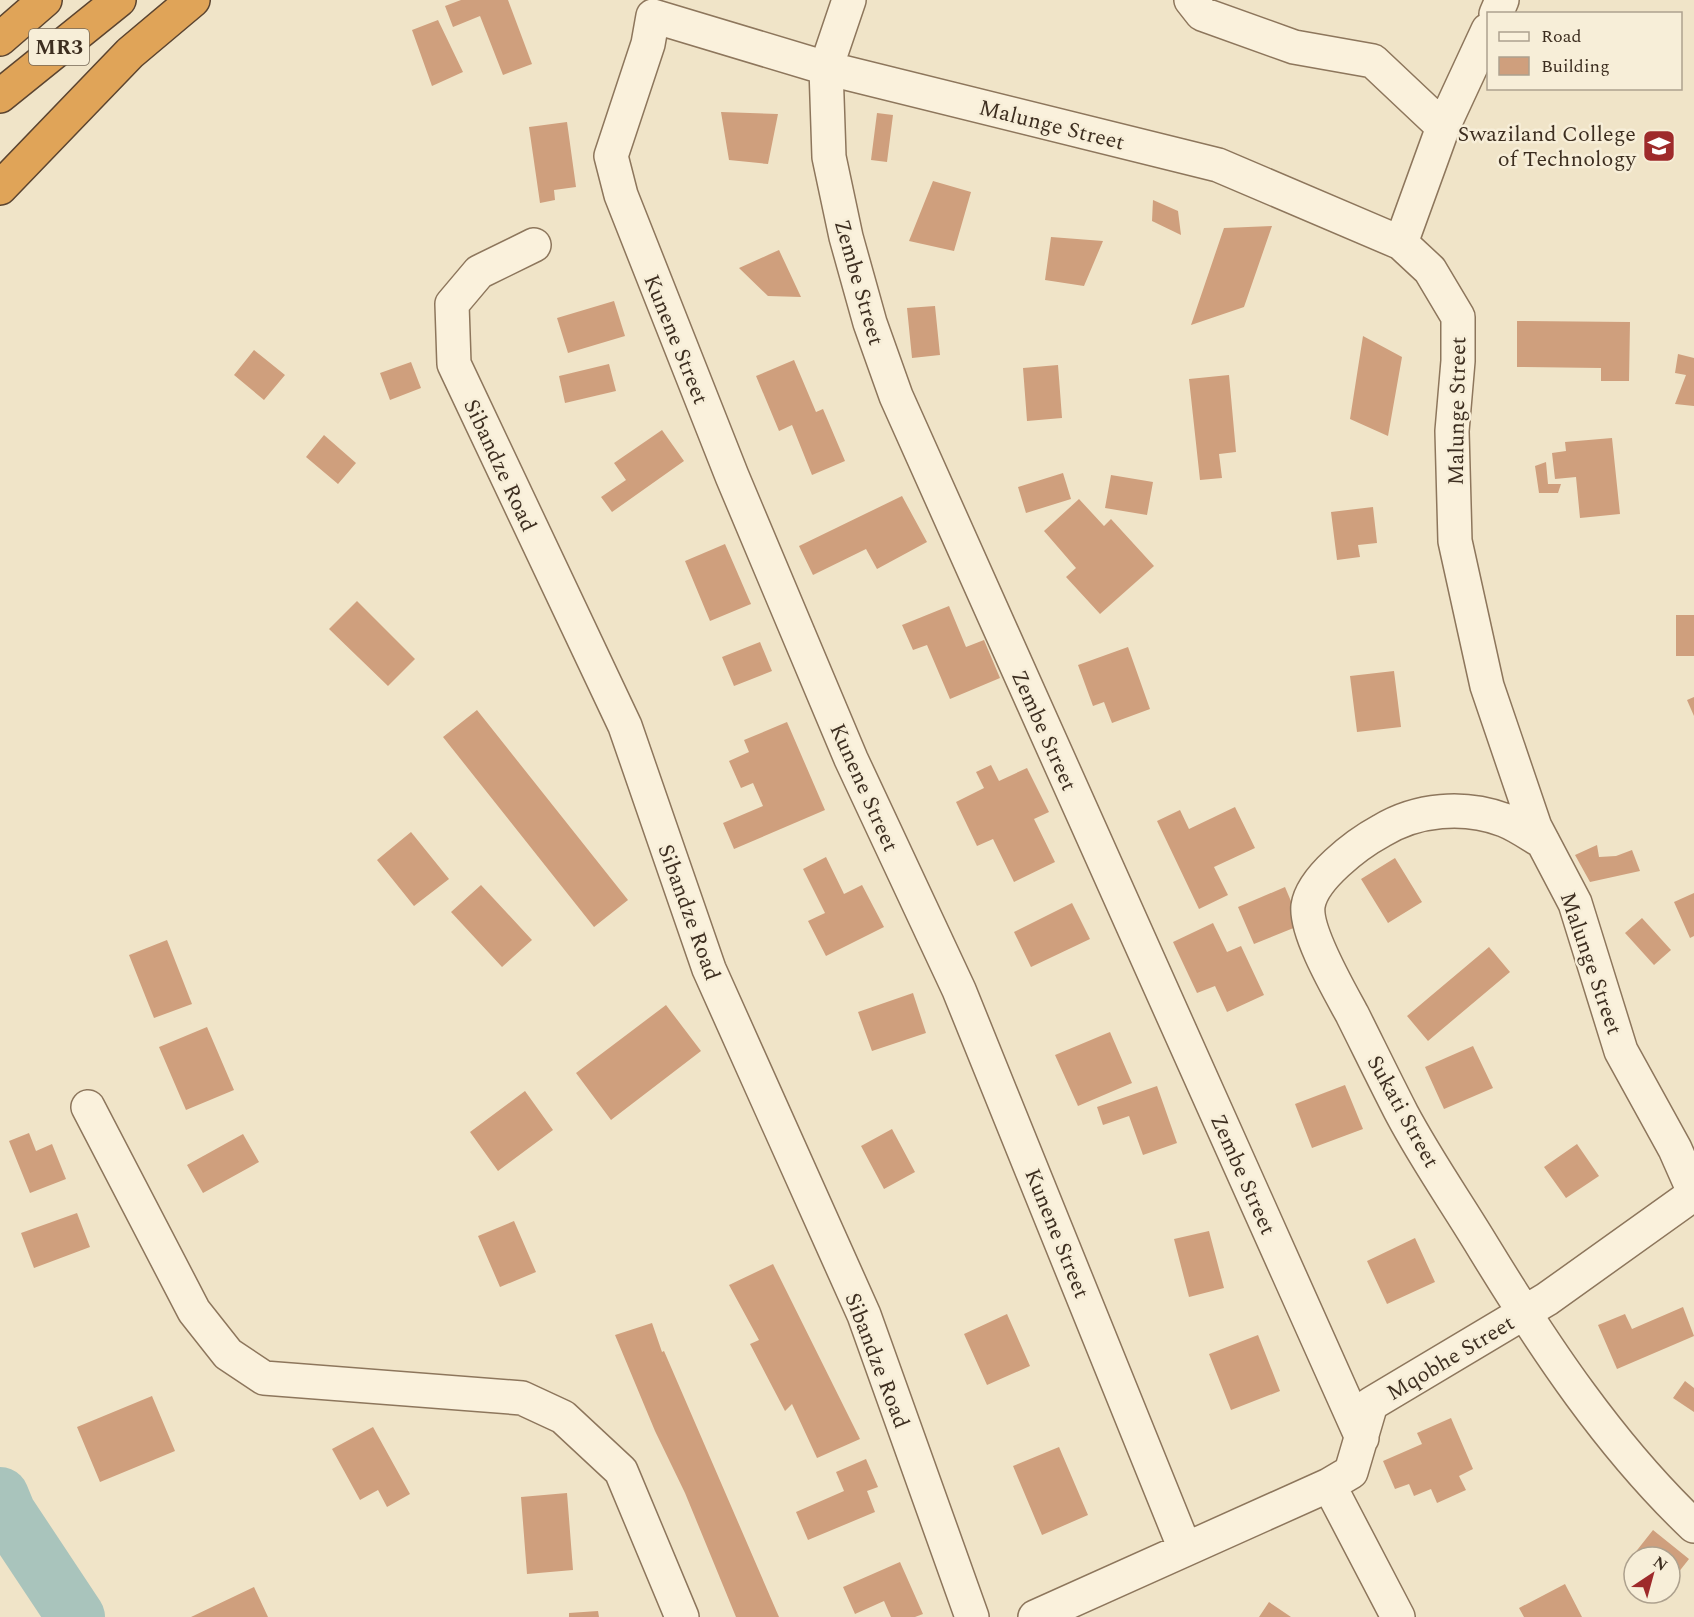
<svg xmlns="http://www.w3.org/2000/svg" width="1694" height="1617" viewBox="0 0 1694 1617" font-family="Spectral,serif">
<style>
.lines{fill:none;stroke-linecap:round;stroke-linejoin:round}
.river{stroke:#a9c4bc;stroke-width:58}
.building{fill:#cf9f7d}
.minor-casing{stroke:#8d765c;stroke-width:36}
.highway-casing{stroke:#5b4430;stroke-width:36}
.minor{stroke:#faf1dc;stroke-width:33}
.highway{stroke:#e0a458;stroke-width:33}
.labels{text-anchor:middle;stroke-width:5;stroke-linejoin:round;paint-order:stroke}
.shield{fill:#f7eed8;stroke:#756857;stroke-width:1.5}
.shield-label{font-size:21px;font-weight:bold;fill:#3d2e20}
.street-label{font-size:22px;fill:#3d2e20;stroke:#f7eed8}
.poi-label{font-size:22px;fill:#3d2e20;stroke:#f7eed8;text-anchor:end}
</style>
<rect width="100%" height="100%" fill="#f0e4c8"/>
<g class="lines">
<!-- river -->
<path class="river" d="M 0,1496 L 7,1513 L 76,1617"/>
</g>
<!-- building -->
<path class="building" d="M 461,0 L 508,0 L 532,64 L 503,75 L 480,16 L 453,27 L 445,6 Z
M 438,20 L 463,72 L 432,86 L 412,30 Z
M 721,112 L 778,114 L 768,164 L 729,160 Z
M 877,113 L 893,115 L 887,162 L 871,160 Z
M 567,122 L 576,187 L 554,190 L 555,200 L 540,203 L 529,127 Z
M 933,181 L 971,192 L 954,251 L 909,241 Z
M 1153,200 L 1178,211 L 1181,235 L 1152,221 Z
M 1272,226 L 1244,307 L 1191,325 L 1224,228 Z
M 1051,237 L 1103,241 L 1084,286 L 1045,280 Z
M 779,250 L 801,297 L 768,296 L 739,268 Z
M 614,301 L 625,336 L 568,353 L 557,318 Z
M 935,306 L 940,355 L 912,358 L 907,308 Z
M 1517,321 L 1630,322 L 1629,381 L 1601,381 L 1601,368 L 1517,367 Z
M 1363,336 L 1402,357 L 1388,436 L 1350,419 Z
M 254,350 L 285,375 L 264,400 L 234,375 Z
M 1678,354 L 1694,358 L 1694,406 L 1675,404 L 1686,375 L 1675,373 Z
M 794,360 L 816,412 L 823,409 L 845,461 L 812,475 L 792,425 L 779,431 L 756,376 Z
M 411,362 L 421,388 L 390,400 L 380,373 Z
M 609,364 L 616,391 L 565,403 L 559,376 Z
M 1058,365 L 1062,418 L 1027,421 L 1023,368 Z
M 1229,375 L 1236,452 L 1219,454 L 1222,478 L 1200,480 L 1189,379 Z
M 662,430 L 684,461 L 612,512 L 601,497 L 626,480 L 614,463 Z
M 324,435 L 356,463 L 338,484 L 306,457 Z
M 1612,438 L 1620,514 L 1580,518 L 1576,477 L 1555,479 L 1552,453 L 1566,451 L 1565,442 Z
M 1546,462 L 1548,484 L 1561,484 L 1558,493 L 1539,493 L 1535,466 Z
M 1063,473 L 1071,499 L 1026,513 L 1018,487 Z
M 1111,475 L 1153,482 L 1147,515 L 1105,508 Z
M 902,496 L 927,542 L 877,569 L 866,549 L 813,575 L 799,546 Z
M 1079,499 L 1104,526 L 1111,519 L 1154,566 L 1100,614 L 1066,577 L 1076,568 L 1044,531 Z
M 1373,507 L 1377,543 L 1358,545 L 1360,557 L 1337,560 L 1331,512 Z
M 725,544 L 751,604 L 710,621 L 685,561 Z
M 357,601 L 415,659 L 388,686 L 329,629 Z
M 949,606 L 966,647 L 984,640 L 1000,678 L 950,699 L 927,645 L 913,650 L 902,625 Z
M 1676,615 L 1694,615 L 1694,656 L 1676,656 Z
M 760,642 L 772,671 L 734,686 L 722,657 Z
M 1128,647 L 1150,709 L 1112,723 L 1104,702 L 1093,706 L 1078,665 Z
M 1394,671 L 1401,727 L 1357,732 L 1350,676 Z
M 1694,697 L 1694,716 L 1687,700 Z
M 477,710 L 628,900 L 594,927 L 443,737 Z
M 787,722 L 825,810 L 734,849 L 723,823 L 763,806 L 753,783 L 741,788 L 729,761 L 749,752 L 744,740 Z
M 991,765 L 999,781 L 1027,768 L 1049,812 L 1034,819 L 1055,862 L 1014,882 L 993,839 L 977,846 L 956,802 L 984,788 L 976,772 Z
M 1235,807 L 1255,848 L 1214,867 L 1228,895 L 1199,909 L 1157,821 L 1180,810 L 1189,829 Z
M 411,832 L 449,879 L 414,906 L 377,860 Z
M 1597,845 L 1599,857 L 1616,856 L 1632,850 L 1640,871 L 1590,882 L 1575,855 Z
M 826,857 L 844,894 L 862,885 L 884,927 L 826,956 L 808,921 L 825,913 L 803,869 Z
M 1395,858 L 1422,902 L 1388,923 L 1361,879 Z
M 481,885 L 532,940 L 502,967 L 451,912 Z
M 1285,887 L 1301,925 L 1254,944 L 1238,907 Z
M 1694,893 L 1694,936 L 1690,938 L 1674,902 Z
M 1072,903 L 1090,939 L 1031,967 L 1014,932 Z
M 1642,918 L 1671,950 L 1654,965 L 1625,933 Z
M 1213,923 L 1227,952 L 1241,946 L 1264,995 L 1227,1012 L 1215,986 L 1197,993 L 1173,942 Z
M 167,940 L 192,1004 L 154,1018 L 129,955 Z
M 1489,947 L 1510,972 L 1428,1041 L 1407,1016 Z
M 913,993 L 926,1033 L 872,1051 L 858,1012 Z
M 666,1005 L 701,1051 L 611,1120 L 576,1073 Z
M 207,1027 L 234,1090 L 186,1110 L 159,1047 Z
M 1110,1032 L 1132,1083 L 1078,1106 L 1055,1055 Z
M 1473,1046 L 1493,1088 L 1444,1109 L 1425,1067 Z
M 1345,1085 L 1363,1129 L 1312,1148 L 1295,1104 Z
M 1157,1086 L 1177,1143 L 1143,1155 L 1129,1116 L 1103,1125 L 1097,1107 Z
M 525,1091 L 553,1130 L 498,1171 L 470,1132 Z
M 892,1129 L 915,1172 L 884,1189 L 861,1146 Z
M 29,1133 L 36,1151 L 52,1144 L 66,1179 L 30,1193 L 9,1141 Z
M 243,1134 L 259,1162 L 203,1193 L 187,1165 Z
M 1577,1144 L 1599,1176 L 1566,1198 L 1544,1167 Z
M 77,1213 L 90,1247 L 34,1268 L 21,1233 Z
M 514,1221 L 536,1272 L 500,1287 L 478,1236 Z
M 1209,1231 L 1224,1288 L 1189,1297 L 1174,1239 Z
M 1415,1238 L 1435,1282 L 1387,1304 L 1367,1261 Z
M 773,1264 L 860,1439 L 817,1458 L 792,1404 L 785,1411 L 750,1344 L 759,1340 L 729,1285 Z
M 1683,1307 L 1694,1336 L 1617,1369 L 1598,1325 L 1625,1314 L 1632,1329 Z
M 1007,1314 L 1030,1366 L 987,1385 L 964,1334 Z
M 652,1323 L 662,1352 L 664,1351 L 779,1617 L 736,1617 L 685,1493 L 655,1431 L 615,1335 Z
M 1258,1335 L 1280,1391 L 1231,1410 L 1209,1354 Z
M 1685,1381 L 1694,1388 L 1694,1412 L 1673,1398 Z
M 152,1396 L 175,1451 L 100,1482 L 77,1427 Z
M 1451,1418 L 1473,1469 L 1459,1476 L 1466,1490 L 1437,1503 L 1431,1489 L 1414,1496 L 1409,1484 L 1395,1489 L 1383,1461 L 1422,1444 L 1417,1433 Z
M 373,1427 L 410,1494 L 387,1507 L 378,1490 L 360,1500 L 332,1449 Z
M 1059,1447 L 1088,1515 L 1042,1535 L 1013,1466 Z
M 866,1459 L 878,1487 L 867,1491 L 875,1512 L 808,1540 L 796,1512 L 844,1491 L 836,1472 Z
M 567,1493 L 573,1570 L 527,1574 L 521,1497 Z
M 1653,1530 L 1689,1559 L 1670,1583 L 1670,1557 L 1638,1557 L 1634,1554 Z
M 900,1562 L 923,1614 L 915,1617 L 891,1617 L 884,1601 L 855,1614 L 843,1587 Z
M 1565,1584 L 1582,1617 L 1524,1617 L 1519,1608 Z
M 254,1587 L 268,1617 L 191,1617 Z
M 1269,1602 L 1291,1617 L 1259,1617 Z
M 598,1611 L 599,1617 L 569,1617 L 569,1613 Z"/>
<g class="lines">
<defs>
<path id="minor" d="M 849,0 L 826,68 L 829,157 L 846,237 L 870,323 L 896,396 L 1362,1438
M 1191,0 L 1202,14 L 1294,47 L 1373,61 L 1443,127
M 1496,14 L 1502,0
M 1401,243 L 1443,127 L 1488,30
M 534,245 L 479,272 L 452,304 L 454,364 L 625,726 L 709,969 L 864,1315 L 972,1617
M 1543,842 C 1531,835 1517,825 1504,820 C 1464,805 1417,809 1381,831 C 1357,844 1312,878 1308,906 C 1305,932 1339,990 1352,1014 C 1369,1048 1385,1081 1402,1114 C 1427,1161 1458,1205 1485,1250 C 1545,1348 1610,1446 1694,1526
M 88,1107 L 194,1311 L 228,1354 L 264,1378 L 522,1398 L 563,1417 L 621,1471 L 682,1617
M 1329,1485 L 1398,1617
M 1185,1549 L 959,990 L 851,759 L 732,476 L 621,195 L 611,156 L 648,44 L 653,16 L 826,68 L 1218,165 L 1401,243 L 1430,270 L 1458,317 L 1458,361 L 1452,431 L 1455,541 L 1487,686 L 1535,827 L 1575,903 L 1621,1051 L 1675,1149 L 1694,1192
M 1035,1617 L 1329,1485 L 1351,1472 L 1371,1404 L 1547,1299 L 1694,1194"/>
<path id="highway" d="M 0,39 L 45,0
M 0,96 L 119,0
M 0,188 L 130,53 L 193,0"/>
</defs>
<!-- minor casing -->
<use href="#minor" class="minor-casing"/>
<!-- highway casing -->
<use href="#highway" class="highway-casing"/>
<!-- minor -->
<use href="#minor" class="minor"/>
<!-- highway -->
<use href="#highway" class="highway"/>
</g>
<!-- icons -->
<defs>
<symbol id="university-square" viewBox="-11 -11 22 22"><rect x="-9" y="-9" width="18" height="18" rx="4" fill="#9e2a2b" stroke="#f7eed8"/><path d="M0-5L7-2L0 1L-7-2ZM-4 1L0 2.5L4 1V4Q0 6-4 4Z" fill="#fff"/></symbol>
</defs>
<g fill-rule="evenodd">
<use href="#university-square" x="1640" y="127" width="38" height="38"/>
</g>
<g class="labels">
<!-- shield labels -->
<rect class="shield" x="29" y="29" width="60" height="36" rx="4.5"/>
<g class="shield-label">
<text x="59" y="54">MR3</text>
</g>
<!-- street labels -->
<g class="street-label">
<text transform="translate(1052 124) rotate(14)" y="8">Malunge Street</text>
<text transform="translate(860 282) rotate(74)" y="8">Zembe Street</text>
<text transform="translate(677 339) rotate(68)" y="8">Kunene Street</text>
<text transform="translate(1456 411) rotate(-89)" y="8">Malunge Street</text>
<text transform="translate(501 465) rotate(65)" y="8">Sibandze Road</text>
<text transform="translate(1045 730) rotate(66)" y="8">Zembe Street</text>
<text transform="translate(865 787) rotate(66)" y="8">Kunene Street</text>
<text transform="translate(690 912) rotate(70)" y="8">Sibandze Road</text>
<text transform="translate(1592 963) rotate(71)" y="8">Malunge Street</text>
<text transform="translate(1404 1111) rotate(61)" y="8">Sukati Street</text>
<text transform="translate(1244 1174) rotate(66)" y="8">Zembe Street</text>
<text transform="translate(1058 1233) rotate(68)" y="8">Kunene Street</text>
<text transform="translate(1450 1357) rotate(-31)" y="8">Mqobhe Street</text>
<text transform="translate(878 1360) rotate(69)" y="8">Sibandze Road</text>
</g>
<!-- poi labels -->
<g class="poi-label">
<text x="1636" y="141">Swaziland College<tspan x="1636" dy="25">of Technology</tspan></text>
</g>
</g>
<!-- legend -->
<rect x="1487" y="12" width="195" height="78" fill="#f7eed8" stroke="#ada18e" stroke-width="1.5"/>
<rect x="1499" y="32" width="30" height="9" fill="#faf1dc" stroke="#ada18e" stroke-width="1.5"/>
<text x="1541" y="42" font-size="18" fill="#3d2e20">Road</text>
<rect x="1499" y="57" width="30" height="18" fill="#cf9f7d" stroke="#ada18e" stroke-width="1.5"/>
<text x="1541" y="72" font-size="18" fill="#3d2e20">Building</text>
<!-- north arrow -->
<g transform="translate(1652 1575) rotate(36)"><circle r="28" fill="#f7eed8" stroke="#ada18e" stroke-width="1.5"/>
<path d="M0-4.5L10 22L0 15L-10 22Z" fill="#9e2a2b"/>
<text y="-9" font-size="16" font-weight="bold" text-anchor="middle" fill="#3d2e20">N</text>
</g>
</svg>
